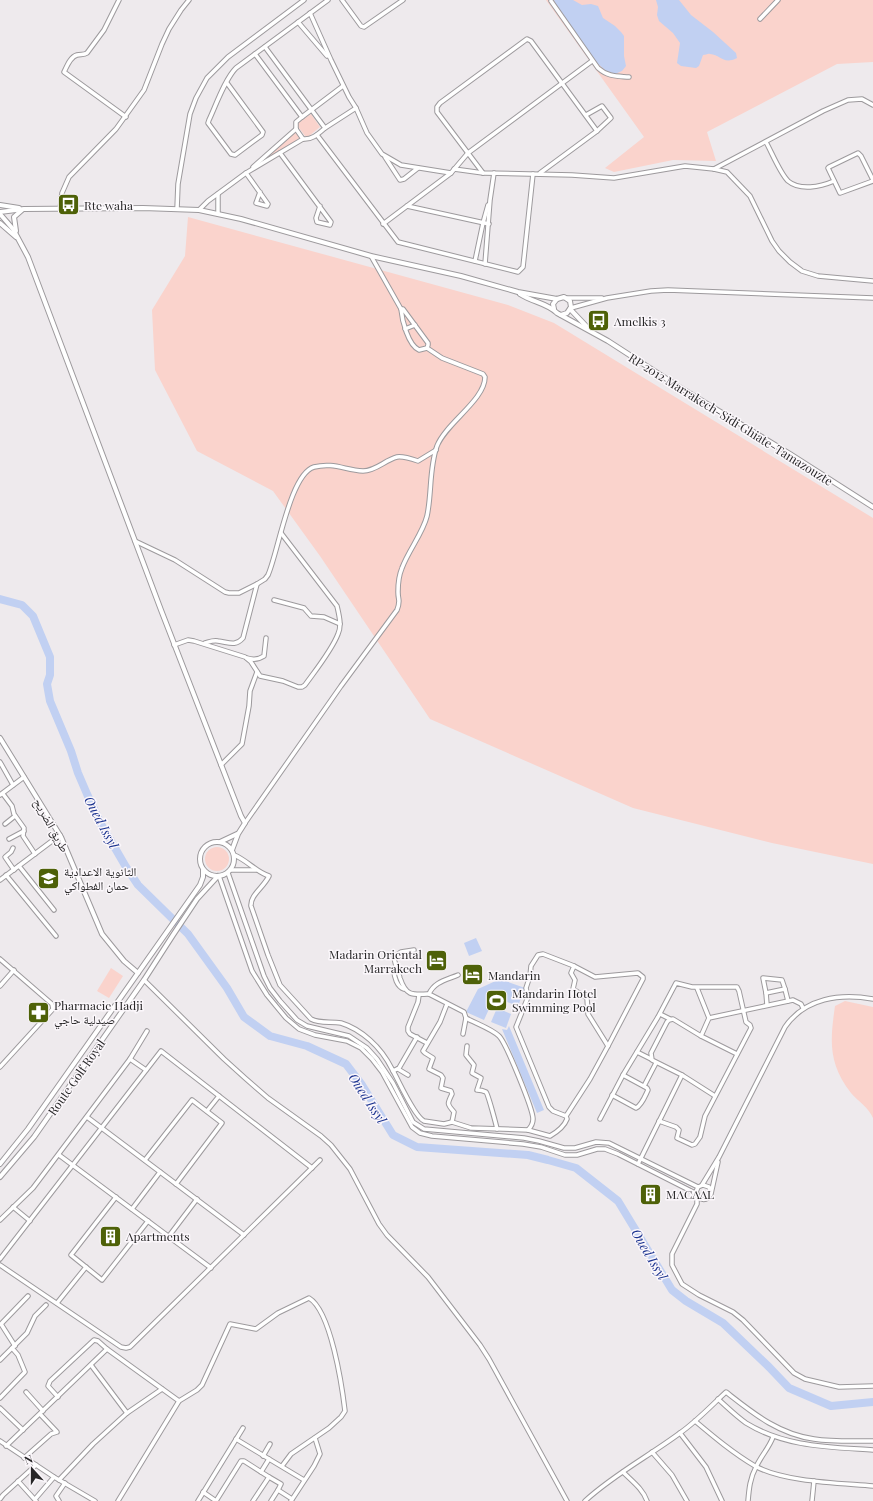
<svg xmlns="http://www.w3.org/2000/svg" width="873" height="1501" font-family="'Playfair Display','Noto Naskh Arabic',serif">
<rect width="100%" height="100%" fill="#eeeaed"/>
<g fill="#fad3cc">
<path d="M546,0H873V62L837,64L707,132L716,161L673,160L614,172L605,168L644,137Z"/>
<path d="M311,114L320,127L309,136H305L296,124Z"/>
<path d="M296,132L300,138L263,162H259Z"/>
<path d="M188,217L508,305L554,323L873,518V864L772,843L633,808L430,719L320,556L273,491L197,451L155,370L152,310L185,256Z"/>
<circle cx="217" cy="859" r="12"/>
<path d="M111,968L123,976L109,998L97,991Z"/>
<path d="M845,1001L873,1007V1118C869,1108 858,1101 851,1093C828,1063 830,1041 835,1006Z"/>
</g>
<g fill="#c1d0f2">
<path d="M554,0H573L582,5L591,4L598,6L603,18L615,26L621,32L624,36V56L626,66L622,71L615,74L606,71L596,62L566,21L557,7Z"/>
<path d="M656,0H679L691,15L713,32L736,53L737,58C723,65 721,55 710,54C708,53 706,55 703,55L699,66L696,68L681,66L677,63L680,43L673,33L659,21L657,15L658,7Z"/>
<path d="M476,938L482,951L469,956L464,943Z"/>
<path d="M500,979L525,988L518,1006L507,1002L506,1005L497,1002L493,1011L489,1009L484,1020L466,1012L478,989Z"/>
<path d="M497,1008L511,1014L506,1028L491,1022Z"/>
<path d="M509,1026L544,1110L537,1113L502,1029L507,1030Z"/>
</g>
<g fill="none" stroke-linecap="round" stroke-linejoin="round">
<path stroke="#c1d0f2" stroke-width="8" d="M0,599L22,605L33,616L50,657V675L47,684L50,701L71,751L78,773L87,794L101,824L126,867L138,885L188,934L227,988L244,1017L270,1036L307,1046L346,1064L362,1085L393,1135L417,1147L528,1155L548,1160L576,1168L618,1201L672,1290L686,1301L723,1323L769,1367L789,1388L831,1406L873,1402"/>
<defs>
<g id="minor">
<path d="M119,0L104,30L87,53C84,55 81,54 77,55C70,57 67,66 64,72L126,117"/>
<path d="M342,0L361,26L364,27L403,0"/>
<path d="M551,1L598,68C608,77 617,76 629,77"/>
<path d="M310,13L331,60L349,97L356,108L367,133L382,154L401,165L451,173"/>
<path d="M760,19L778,0"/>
<path d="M298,22L327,56"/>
<path d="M255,54L302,117"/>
<path d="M227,83L263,132L262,135L235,155L231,154L208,123L209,120C216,105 225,79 236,68L328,0"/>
<path d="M325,128L356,108"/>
<path d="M296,129L303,139"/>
<path d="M317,135L398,242L518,272L523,267L533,174"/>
<path d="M766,142C772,153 780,173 788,181C800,191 820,187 834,181"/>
<path d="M280,153L331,222L330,225L317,222L316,218L320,206"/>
<path d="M385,157L400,180L404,179L418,168"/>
<path d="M253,167L296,129V122L302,117L343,86"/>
<path d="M454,169L483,173L572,175L614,178L685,166L714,169L727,172L750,196L772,241L779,251L790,262L802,271L818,276L873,281"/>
<path d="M714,169L823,111L848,100L862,99L873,105"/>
<path d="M246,173L268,204L267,206L256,203L260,192"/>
<path d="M483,173L437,112V107L440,103L527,39L531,41L597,131"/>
<path d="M540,173L597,131L611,118L602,106L586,115"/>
<path d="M873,180L861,156L858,153L829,167L828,168L840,193L873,181"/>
<path d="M407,206L489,224"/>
<path d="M60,209L62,193L69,177L116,129L144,90L162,44L169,29L181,10L189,0"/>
<path d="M177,209L178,184L190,114L196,98L207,78L228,57L304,0"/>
<path d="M199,210L208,201L246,173L303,139C312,140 318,134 325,128L265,47"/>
<path d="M218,214V194"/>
<path d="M383,224L451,173L468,153L592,61"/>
<path d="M371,256L401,309"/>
<path d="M475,261L483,223L488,205"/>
<path d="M485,264L490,200L494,173"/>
<path d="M567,298H602"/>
<path d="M571,308L607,298L651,291L668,290L873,298"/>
<path d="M401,309H403L428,343V345L427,348L419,350C408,345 402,320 401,309Z"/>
<path d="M405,329L415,325"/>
<path d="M135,541L175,560L225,592L229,593H239L257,584L265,579L268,575C278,553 290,474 314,467C333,462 345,470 363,471C376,471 385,460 397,457C403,456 412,459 418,461L436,450"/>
<path d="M274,600L304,608L311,616L324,617L340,624"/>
<path d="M205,643C209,642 213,640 218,641C228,642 235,647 243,638L257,584"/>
<path d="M174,645L188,640L194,641L245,657L251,662L260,676L283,681L298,687H302L305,685C315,671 332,650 338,634C342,626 339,615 337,606L281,533"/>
<path d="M247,658C253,660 258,660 264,656L266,638"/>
<path d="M0,762L13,785"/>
<path d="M221,765L242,744L249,706L250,691L257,672"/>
<path d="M3,794L12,806L14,814L24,828L23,836L35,854"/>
<path d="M0,795L24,777"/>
<path d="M245,823L341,686L397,610C401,600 398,601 398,592C398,584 399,575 402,568C408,551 423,533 427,516C432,493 429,468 437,446C446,423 485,400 485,377L483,374L442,358L427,348"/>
<path d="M5,824L15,816"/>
<path d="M9,839L24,831"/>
<path d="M13,848L11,852L5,857L14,870"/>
<path d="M234,855C247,860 256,872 269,876C264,887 250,895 251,906L268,955L280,985L311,1019C320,1024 331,1021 341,1023C351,1026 362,1033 370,1040C379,1048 387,1059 392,1069C399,1081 414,1116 424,1121L444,1124L452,1122L471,1128L528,1130L550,1136C557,1132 564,1127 567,1119L566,1116L590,1079L608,1046L588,1014L587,998L573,989L575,980L571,973L574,966L543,954L538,955L531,966L530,976L526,988L528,997L516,1027L549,1107L553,1111L566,1116"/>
<path d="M19,866L54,910"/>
<path d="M231,870H256"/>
<path d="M228,873L264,976L270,988L280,1001L297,1020L307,1026L349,1036L367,1048L377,1059L393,1083L413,1122L424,1129L524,1138L539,1141L564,1148H575L596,1142L609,1143L698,1187"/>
<path d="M6,875L56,936"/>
<path d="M219,876L252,971L267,995L286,1018L299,1029L315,1035L347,1041L361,1048L372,1059L382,1072L412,1127L420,1133L432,1136L523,1144L541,1147L565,1155H577L597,1149H605L618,1154L697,1194"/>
<path d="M0,880L60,835"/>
<path d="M414,950L401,952L394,957C395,965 398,971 400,978C406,996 412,995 429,994"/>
<path d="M0,959L52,1004L53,1009L0,1067"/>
<path d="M574,966L595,977L638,973L643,977V979L608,1046"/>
<path d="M396,968L394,970C394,977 397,987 404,989"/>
<path d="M458,975C446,980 434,982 429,994L464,1012L466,1018L463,1034"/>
<path d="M144,980L224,1059L245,1078L268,1098L321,1136L331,1145L350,1169L379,1224L387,1235L428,1277L480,1345L489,1359L567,1501"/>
<path d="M0,986L14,970"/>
<path d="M697,988L709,1018"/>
<path d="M766,993L763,978L782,980L785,989"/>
<path d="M419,995L418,1002L408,1027V1031L410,1034L427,1043"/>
<path d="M447,1004L440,1022L423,1051L425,1053L433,1058L429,1069L441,1075L443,1078L441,1088L451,1091L452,1094C447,1104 447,1104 454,1112L452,1122"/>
<path d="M767,1005L766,993L785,989L788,1001"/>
<path d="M660,1014L670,1019"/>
<path d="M466,1018C475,1023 492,1029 499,1036C506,1043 533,1109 533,1119C533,1124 531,1127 528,1130"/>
<path d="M701,1036L709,1018L793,1000L801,1004L803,1008"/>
<path d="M467,1046L466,1055L474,1065L472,1073L481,1078L477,1090C479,1090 484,1091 486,1092C488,1094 496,1124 497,1129"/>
<path d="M637,1052L651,1059"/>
<path d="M130,1059L146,1070"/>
<path d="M398,1069L408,1075"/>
<path d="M393,1071L399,1068L417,1037"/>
<path d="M644,1086L656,1063"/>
<path d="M612,1095L636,1108C642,1105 645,1096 648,1090L647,1088L623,1075"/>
<path d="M715,1096L682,1075L652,1060L651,1053L667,1022L669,1020L673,1019L701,1036L737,1054"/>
<path d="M207,1111L219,1096"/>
<path d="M87,1117L244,1235"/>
<path d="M600,1119L623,1075L658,1017L676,983L692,987H737L739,991L746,1022L750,1025L751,1028L705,1116L700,1137L695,1144L692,1145L677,1138L679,1130L676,1127L659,1121"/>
<path d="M59,1155L211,1268"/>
<path d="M145,1160L192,1100L222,1123L176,1184"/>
<path d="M638,1164L682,1075"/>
<path d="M702,1185L719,1157L785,1027C805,998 840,993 873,999"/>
<path d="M711,1192L709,1187L703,1185L698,1187L696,1192C698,1201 707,1202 711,1194L718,1162"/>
<path d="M697,1195V1204L672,1254V1265L682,1284L699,1295L733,1312L743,1320L794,1373L805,1379L839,1387L873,1386"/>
<path d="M116,1197L71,1255L102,1280L148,1221"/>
<path d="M13,1207L30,1221"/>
<path d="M132,1209L160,1172"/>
<path d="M0,1220L33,1188L130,1059L147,1031"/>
<path d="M169,1236L197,1199"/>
<path d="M0,1259L161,1051L312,1168"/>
<path d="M0,1265L121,1347L126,1348L130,1347L320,1160"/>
<path d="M57,1303L86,1267"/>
<path d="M15,1346L1,1324L28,1296"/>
<path d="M0,1360L27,1333L35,1316L46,1305"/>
<path d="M91,1365L127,1413"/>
<path d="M26,1392L43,1411"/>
<path d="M58,1397L48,1386L50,1381L94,1340L98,1341L107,1349"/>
<path d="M0,1398L25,1372L18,1355L12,1348"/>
<path d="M718,1399C727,1407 736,1416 746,1423C785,1447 829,1447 873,1450"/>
<path d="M0,1408L23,1430"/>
<path d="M695,1421C714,1437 733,1453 755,1466C784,1482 839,1483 873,1486"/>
<path d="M680,1433L706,1467L722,1501"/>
<path d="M236,1439L269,1459"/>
<path d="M0,1441L54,1477L95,1501"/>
<path d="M6,1446L107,1349L179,1401"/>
<path d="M652,1452L672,1475L687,1501"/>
<path d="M263,1456L270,1444"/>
<path d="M24,1458L51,1434L57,1432L40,1414"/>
<path d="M261,1472L269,1459L304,1480"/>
<path d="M623,1472C632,1481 643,1489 647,1501"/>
<path d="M59,1480L93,1444L127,1413L162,1389"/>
<path d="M18,1481L36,1501"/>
<path d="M203,1492L216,1501L241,1461H244L269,1477"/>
<path d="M36,1498L54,1477"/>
<path d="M0,1499L3,1495L36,1465"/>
<path d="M59,1501L56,1496L65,1483"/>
<path d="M118,1501L179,1401L197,1390L202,1385L230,1324L256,1329L278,1313L309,1298C331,1311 342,1386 345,1411L341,1417L329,1428L291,1454L282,1466"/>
<path d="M198,1501L243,1428"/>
<path d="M253,1501L269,1477L281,1484L278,1490L292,1499"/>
<path d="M271,1501L278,1490"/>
<path d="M291,1501L314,1466L320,1454L315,1438"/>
<path d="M585,1501C613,1475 649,1456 680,1433C697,1421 711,1406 726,1392C753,1413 778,1434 814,1439C833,1442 854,1441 873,1441"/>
<path d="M748,1501C749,1489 750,1478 756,1467C761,1456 769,1448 773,1437"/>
<path d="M812,1501L814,1481"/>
</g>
<g id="tertiary">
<path d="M0,205L19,208"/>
<path d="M0,212L24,209L143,208L199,210L241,219L371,256L461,276L518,292L557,299L564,297L570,301L571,307L567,313L561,315"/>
<path d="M0,214L13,229L28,257L161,610L241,816L245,823L238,834L232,850"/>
<path d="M0,223L16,237"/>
<path d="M16,231L14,217L22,210"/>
<path d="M520,294C532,302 547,303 557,313L608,341L676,385L790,454L873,507"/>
<path d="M554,309L553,304L557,299"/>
<path d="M570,309L588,328"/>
<path d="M0,738L61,837L102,934L124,961L138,973"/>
<circle cx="217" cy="859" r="17"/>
<path d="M220,842L237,834"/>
<path d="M0,1164L28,1129L200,885L203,877V870"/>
<path d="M0,1177L34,1137L144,980L173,935L197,899L218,876"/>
</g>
</defs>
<use href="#minor" stroke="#9d9a9d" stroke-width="5.5"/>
<use href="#tertiary" stroke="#9d9a9d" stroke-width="6"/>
<use href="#minor" stroke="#fff" stroke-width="3.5"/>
<use href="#tertiary" stroke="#fff" stroke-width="4"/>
</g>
<defs>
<symbol id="bus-square" viewBox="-11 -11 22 22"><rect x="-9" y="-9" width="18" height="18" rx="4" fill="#4e6108" stroke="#fbf7fb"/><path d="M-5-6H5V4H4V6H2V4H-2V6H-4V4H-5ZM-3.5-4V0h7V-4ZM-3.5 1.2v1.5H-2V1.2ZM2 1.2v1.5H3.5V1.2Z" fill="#fff"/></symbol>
<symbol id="school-square" viewBox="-11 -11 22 22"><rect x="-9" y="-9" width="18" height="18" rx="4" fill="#4e6108" stroke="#fbf7fb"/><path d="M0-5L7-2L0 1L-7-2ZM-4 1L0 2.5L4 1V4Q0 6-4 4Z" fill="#fff"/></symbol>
<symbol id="hotel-square" viewBox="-11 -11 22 22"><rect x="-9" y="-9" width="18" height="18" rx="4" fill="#4e6108" stroke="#fbf7fb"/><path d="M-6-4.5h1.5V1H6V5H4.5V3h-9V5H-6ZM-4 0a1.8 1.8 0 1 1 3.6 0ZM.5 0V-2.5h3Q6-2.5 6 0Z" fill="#fff"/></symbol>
<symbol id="stadium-square" viewBox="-11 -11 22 22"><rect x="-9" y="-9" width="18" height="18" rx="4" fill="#4e6108" stroke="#fbf7fb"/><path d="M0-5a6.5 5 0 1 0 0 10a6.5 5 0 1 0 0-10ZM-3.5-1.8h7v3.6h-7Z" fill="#fff"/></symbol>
<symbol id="pharmacy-square" viewBox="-11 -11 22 22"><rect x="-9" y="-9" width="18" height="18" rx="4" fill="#4e6108" stroke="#fbf7fb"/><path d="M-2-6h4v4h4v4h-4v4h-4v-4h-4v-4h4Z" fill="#fff"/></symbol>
<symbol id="building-square" viewBox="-11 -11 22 22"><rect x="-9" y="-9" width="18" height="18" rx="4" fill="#4e6108" stroke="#fbf7fb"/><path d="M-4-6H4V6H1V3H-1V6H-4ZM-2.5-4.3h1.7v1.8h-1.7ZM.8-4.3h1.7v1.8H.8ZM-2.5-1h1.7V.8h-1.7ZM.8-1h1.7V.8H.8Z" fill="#fff"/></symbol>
</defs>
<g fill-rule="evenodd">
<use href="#bus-square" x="56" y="192" width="25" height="25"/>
<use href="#bus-square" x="586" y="308" width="25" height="25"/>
<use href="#school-square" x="36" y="866" width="25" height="25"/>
<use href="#hotel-square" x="424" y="948" width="25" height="25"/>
<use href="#hotel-square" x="460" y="962" width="25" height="25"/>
<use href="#stadium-square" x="484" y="988" width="25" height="25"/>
<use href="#pharmacy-square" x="26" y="1000" width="25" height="25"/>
<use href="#building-square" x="638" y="1182" width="25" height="25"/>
<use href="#building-square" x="98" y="1224" width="25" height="25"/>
</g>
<g text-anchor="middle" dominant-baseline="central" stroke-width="3" stroke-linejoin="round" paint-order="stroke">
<g font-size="12" fill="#272627" stroke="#fbf7fb" text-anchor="start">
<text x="84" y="205">Rte waha</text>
<text x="614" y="321">Amelkis 3</text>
<text x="64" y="871">الثانوية الاعدادية<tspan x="64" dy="14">حمان الفطواكي</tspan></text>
<text x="422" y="954" text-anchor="end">Madarin Oriental<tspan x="422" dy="14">Marrakech</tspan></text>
<text x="488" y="975">Mandarin</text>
<text x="512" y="993">Mandarin Hotel<tspan x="512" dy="14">Swimming Pool</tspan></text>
<text x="54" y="1005">Pharmacie Hadji<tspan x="54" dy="14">صيدلية حاجي</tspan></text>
<text x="666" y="1194">MACAAL</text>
<text x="126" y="1236">Apartments</text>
</g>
<g font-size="12" fill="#272627" stroke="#fbf7fb">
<text transform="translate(731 419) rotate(32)">RP 2012 Marrakech-Sidi Ghiate-Tamazouzte</text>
<text transform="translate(52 825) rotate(61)">طريق الضريح</text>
<text transform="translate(76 1077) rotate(-55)">Route Golf Royal</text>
</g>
<g font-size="13" font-style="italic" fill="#1c3490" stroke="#fbf7fb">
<text transform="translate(102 822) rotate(62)">Oued Issyl</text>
<text transform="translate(368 1098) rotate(57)">Oued Issyl</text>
<text transform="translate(650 1254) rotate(59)">Oued Issyl</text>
</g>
</g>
<g transform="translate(32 1469) rotate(339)" stroke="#fbf7fb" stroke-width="3" paint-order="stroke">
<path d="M0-3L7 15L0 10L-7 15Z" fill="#272627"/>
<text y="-6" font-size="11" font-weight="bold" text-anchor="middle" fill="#272627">N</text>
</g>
</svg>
